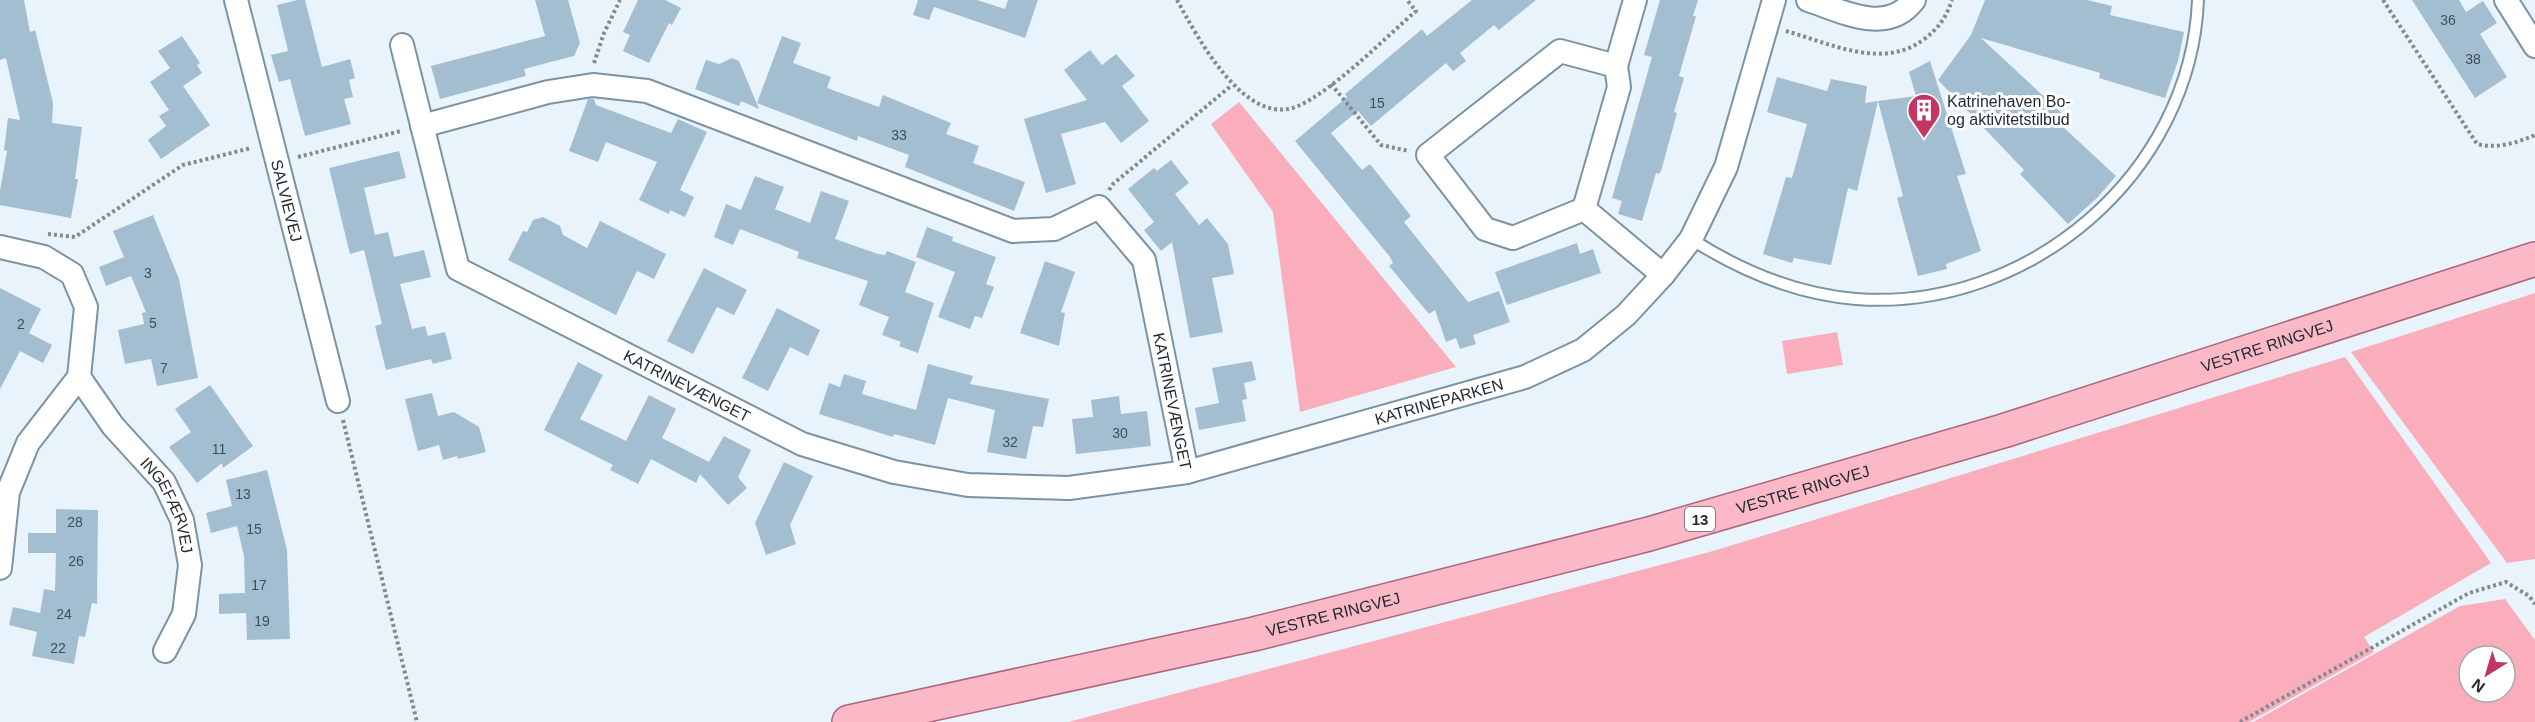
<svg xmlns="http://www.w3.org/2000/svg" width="2535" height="722" font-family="Helvetica,sans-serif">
<rect width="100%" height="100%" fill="#e9f3fb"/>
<g fill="#faaebc" fill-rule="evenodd">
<path d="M1239,102L1456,367L1300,412L1273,212L1211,124Z"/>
<path d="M2535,293V559L2507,563L2351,352Z"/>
<path d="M1837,332L1843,365L1787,374L1782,341Z"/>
<path d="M2345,357L2491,563L2364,637L2374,652L2249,722H1068L1713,551Z"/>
<path d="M2505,599L2535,640V722H2253L2460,606ZM2469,656H2505V692H2469Z"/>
</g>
<g fill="#a4bed1">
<path d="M0,0H24L30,32L35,30L53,103L52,123L82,127L75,179H78L71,218L0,205V191L7,151L4,150L8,118L20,120L6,58L0,60Z"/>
<path d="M298,0H305L322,67L350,59L355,78L349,80L353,97L344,99L351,124L305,136L290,79L279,82L271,55L288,51L277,5Z"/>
<path d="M535,0H568L580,43L574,56L524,69L526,76L440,99L431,66L545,36Z"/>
<path d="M638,0H665L681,8L672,25L669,23L649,63L623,51L630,35L623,32Z"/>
<path d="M918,0H977L1005,9L1008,0H1038L1025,38L934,7L929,20L913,15Z"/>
<path d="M1472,0H1536L1499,30L1494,25L1460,53L1466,61L1453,71L1446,63L1371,126L1358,111L1331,133L1362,170L1370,164L1411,216L1404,222L1468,302L1499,291L1510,322L1473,335L1476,344L1460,349L1456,338L1446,342L1435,310L1429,314L1389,266L1393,263L1390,257L1295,141L1347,97L1345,94L1422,29L1427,36Z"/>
<path d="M1660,0H1698L1693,16H1696L1679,76L1684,78L1674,112L1677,113L1661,171L1659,174L1656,173L1642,221L1618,214L1622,201L1612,198L1652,57L1644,55Z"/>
<path d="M1985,0H2087L2112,6L2110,15L2184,32L2178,61L2165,98L2099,78L2100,73L1981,38L2067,118L2061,125L2116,176L2097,198L2068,224L2020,174L2024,170L1938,80L1971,35Z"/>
<path d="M2412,0H2459L2466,12L2483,1L2497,23L2480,34L2507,77L2475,98Z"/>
<path d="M182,36L200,63L197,65L202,73L183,86L210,125L161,159L148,140L166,126L159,116L169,110L150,82L170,68L158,51Z"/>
<path d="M782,36L801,43L793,63L831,77L827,88L879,107L883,95L951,123L946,134L979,146L973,163L1025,182L1014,211L905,167L909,155L858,136L857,141L757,103Z"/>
<path d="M1090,50L1102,65L1116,54L1135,76L1122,86L1149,121L1121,143L1105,122L1061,134L1076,184L1046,193L1024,119L1087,100L1064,70Z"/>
<path d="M732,58L739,61L759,109L741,101L739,106L695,89L706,60L719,64Z"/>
<path d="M1930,61L1966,174L1957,176L1981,251L1946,264L1947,269L1918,276L1897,198L1903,196L1878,101L1916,96L1909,72Z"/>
<path d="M1777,77L1827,91L1831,79L1867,86L1865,103L1878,101L1857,191L1848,188L1831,265L1794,258L1792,263L1763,254L1786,177L1792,178L1807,124L1767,112Z"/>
<path d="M588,99H594L596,105L671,133L678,119L707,132L680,190L694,197L685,217L670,210L669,214L639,200L657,162L606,142L598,162L569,151Z"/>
<path d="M399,151L406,178L364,188L375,235L388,232L394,257L424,250L431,277L400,284L412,329L425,326L428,336L445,332L452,359L433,364L431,359L386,370L375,326L382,324L364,250L350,254L329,168Z"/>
<path d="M1171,160L1189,183L1175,194L1199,225L1207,218L1228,244L1234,274L1212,278L1223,332L1190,338L1172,242L1161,251L1144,230L1154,222L1128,189L1154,168L1157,171Z"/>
<path d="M755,176L784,187L775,209L810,223L821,191L849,201L835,239L878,254L885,255L887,251L916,262L905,292L934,303L918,353L899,346L901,342L882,335L889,317L859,305L868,281L797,258L799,252L740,229L733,245L714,237L726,204L741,210Z"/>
<path d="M153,215L179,279L198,378L157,386L151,359L125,364L118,330L144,324L142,313L146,312L131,276L106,286L99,267L124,257L113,231Z"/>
<path d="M543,217L560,226L563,235L587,248L600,221L666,254L654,279L637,271L616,315L508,260L523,231L527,232L533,220Z"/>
<path d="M927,227L953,237L952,241L996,257L986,284L994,287L982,318L975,316L970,329L938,317L955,272L916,257Z"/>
<path d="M1577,243L1580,254L1593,249L1601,273L1507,305L1495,272Z"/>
<path d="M1045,261L1075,272L1061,312L1065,313L1059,346L1020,333Z"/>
<path d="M704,268L747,290L734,315L717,307L693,354L667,341Z"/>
<path d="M0,288L41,309L29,333L52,345L43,363L20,351L0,389Z"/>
<path d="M777,308L820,330L808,356L790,347L768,391L742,378Z"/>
<path d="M1252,361L1256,380L1244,383L1247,399L1242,400L1246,421L1199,430L1195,408L1219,403L1212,368Z"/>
<path d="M578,362L603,375L580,419L626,441L649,395L676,409L662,438L709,462L724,436L751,450L738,477L747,488L728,505L700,474L696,483L651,459L638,484L610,470L613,465L544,430Z"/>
<path d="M928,364L973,376L970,384L1049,399L1043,427L1033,426L1026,459L987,452L995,410L948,398L935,445L894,434L893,437L819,414L829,383L840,387L844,374L866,381L862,394L916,410Z"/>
<path d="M210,385L253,446L223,468L222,463L197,483L169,447L191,432L175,409Z"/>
<path d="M432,393L438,416L454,412L479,427L486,452L458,459L457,456L443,460L439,445L418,451L405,399Z"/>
<path d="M1119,396L1121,414L1147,411L1151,446L1076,454L1072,419L1093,417L1091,400Z"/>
<path d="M784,462L813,476L790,525L796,544L766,555L755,523Z"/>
<path d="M267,470L287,550L290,639L247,640L246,613L219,614V594L245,593L244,556L237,526L211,533L206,513L232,506L226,480Z"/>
<path d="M56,509L98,510L97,604L92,603L85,637L79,636L74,664L32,656L37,632L9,625L13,607L40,613L44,589L55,591L56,553H28V533H56Z"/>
</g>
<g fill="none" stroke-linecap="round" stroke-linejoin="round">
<defs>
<path id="service" d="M1691,239C1741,271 1796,294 1856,299C2028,312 2191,174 2198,0"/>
<g id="minor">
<path id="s1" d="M236,0L338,401"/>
<path d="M1808,0C1842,11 1887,36 1914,0"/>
<path d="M2506,0L2535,46"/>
<path id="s2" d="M402,45L458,269L802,444L894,472L968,485L1069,488L1187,472L1525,377L1583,350L1626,315L1663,275L1691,239L1726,167L1774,0"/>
<path d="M1616,66L1560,51L1428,155L1485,229L1513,238L1584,209L1663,275"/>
<path id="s3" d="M422,126L548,92L593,85L647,91L1013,231L1054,229L1099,207L1144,260L1187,472"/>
<path d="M1584,209L1619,87L1616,66L1635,0"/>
<path d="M0,247L44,257L72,274L86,307L79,377L28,443L8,492L0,568"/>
<path id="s4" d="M79,377L113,426L164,482L182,520L190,565L184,614L165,651"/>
</g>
<g id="primary">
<path id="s5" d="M849,722L1254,634L1649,534L2003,431L2535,259"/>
</g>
</defs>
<use href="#service" stroke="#7a93a5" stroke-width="14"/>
<use href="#minor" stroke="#7a93a5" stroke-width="26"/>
<use href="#primary" stroke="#ad667a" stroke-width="36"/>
<g stroke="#818a92" stroke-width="4" stroke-dasharray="3 3" stroke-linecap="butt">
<path d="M1177,0C1197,36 1245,129 1298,106C1334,90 1385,38 1416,11L1407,0"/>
<path d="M2383,0L2477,144C2496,149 2517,143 2535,135"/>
<path d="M1786,31C1829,43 1882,70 1923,40C1938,29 1946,18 1952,0"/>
<path d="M594,63L604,33L620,0"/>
<path d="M1331,84L1381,145L1409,151"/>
<path d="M298,157L401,131"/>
<path d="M1109,190L1113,184L1232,85"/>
<path d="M48,234L75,237L183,165L251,148"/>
<path d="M343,420L417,722"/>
<path d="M2240,722L2469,593L2506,582L2529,596L2535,604"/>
</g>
<use href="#service" stroke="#fff" stroke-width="10"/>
<use href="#minor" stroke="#fff" stroke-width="22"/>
<use href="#primary" stroke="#fbb8c7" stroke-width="33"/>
</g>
<defs>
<symbol id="building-pin" viewBox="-11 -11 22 30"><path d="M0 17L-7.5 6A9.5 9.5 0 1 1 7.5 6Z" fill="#c33562" stroke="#fff"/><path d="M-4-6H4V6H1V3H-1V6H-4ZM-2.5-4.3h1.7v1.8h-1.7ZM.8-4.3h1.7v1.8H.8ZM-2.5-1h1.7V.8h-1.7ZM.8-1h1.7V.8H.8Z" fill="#fff"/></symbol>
</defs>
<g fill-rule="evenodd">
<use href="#building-pin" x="1905" y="91" width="38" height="52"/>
</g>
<g text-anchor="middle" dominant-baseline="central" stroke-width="6" stroke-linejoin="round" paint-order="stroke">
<g font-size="14" fill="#404e58">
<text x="2448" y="20">36</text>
<text x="2473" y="59">38</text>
<text x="1377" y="103">15</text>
<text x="899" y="135">33</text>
<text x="148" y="273">3</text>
<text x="153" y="323">5</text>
<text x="21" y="324">2</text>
<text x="164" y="368">7</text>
<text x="1120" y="433">30</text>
<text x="1010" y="442">32</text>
<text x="219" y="449">11</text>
<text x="243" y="494">13</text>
<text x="75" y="522">28</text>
<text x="254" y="529">15</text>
<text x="76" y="561">26</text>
<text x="259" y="585">17</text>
<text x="64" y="614">24</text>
<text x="262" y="621">19</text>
<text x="58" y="648">22</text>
</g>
<rect fill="#fff" stroke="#62686e" stroke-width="1.5" x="1685" y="507" width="30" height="24" rx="4.5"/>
<g font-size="15" font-weight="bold" fill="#1f2830">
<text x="1700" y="519">13</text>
</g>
<g font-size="16" fill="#1f2830" stroke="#fff" text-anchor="start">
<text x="1947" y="101">Katrinehaven Bo-<tspan x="1947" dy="18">og aktivitetstilbud</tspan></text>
</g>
<g font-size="16" fill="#1f2830" stroke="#fff">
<text stroke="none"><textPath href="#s1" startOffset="207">SALVIEVEJ</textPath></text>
<text stroke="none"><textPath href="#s5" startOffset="1468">VESTRE RINGVEJ</textPath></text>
<text stroke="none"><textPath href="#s2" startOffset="488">KATRINEVÆNGET</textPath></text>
<text stroke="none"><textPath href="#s3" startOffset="927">KATRINEVÆNGET</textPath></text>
<text stroke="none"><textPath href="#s2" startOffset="1270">KATRINEPARKEN</textPath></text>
<text stroke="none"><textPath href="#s5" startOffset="982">VESTRE RINGVEJ</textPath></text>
<text stroke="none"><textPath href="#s4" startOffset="158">INGEFÆRVEJ</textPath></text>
<text stroke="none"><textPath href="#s5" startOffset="496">VESTRE RINGVEJ</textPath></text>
</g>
</g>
<g transform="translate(2487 674) rotate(217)"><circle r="28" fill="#ffffff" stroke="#a5a9ac" stroke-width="1.5"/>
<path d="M0-4.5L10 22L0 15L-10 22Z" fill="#c33562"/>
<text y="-9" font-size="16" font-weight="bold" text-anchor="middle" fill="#1f2830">N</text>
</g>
</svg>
